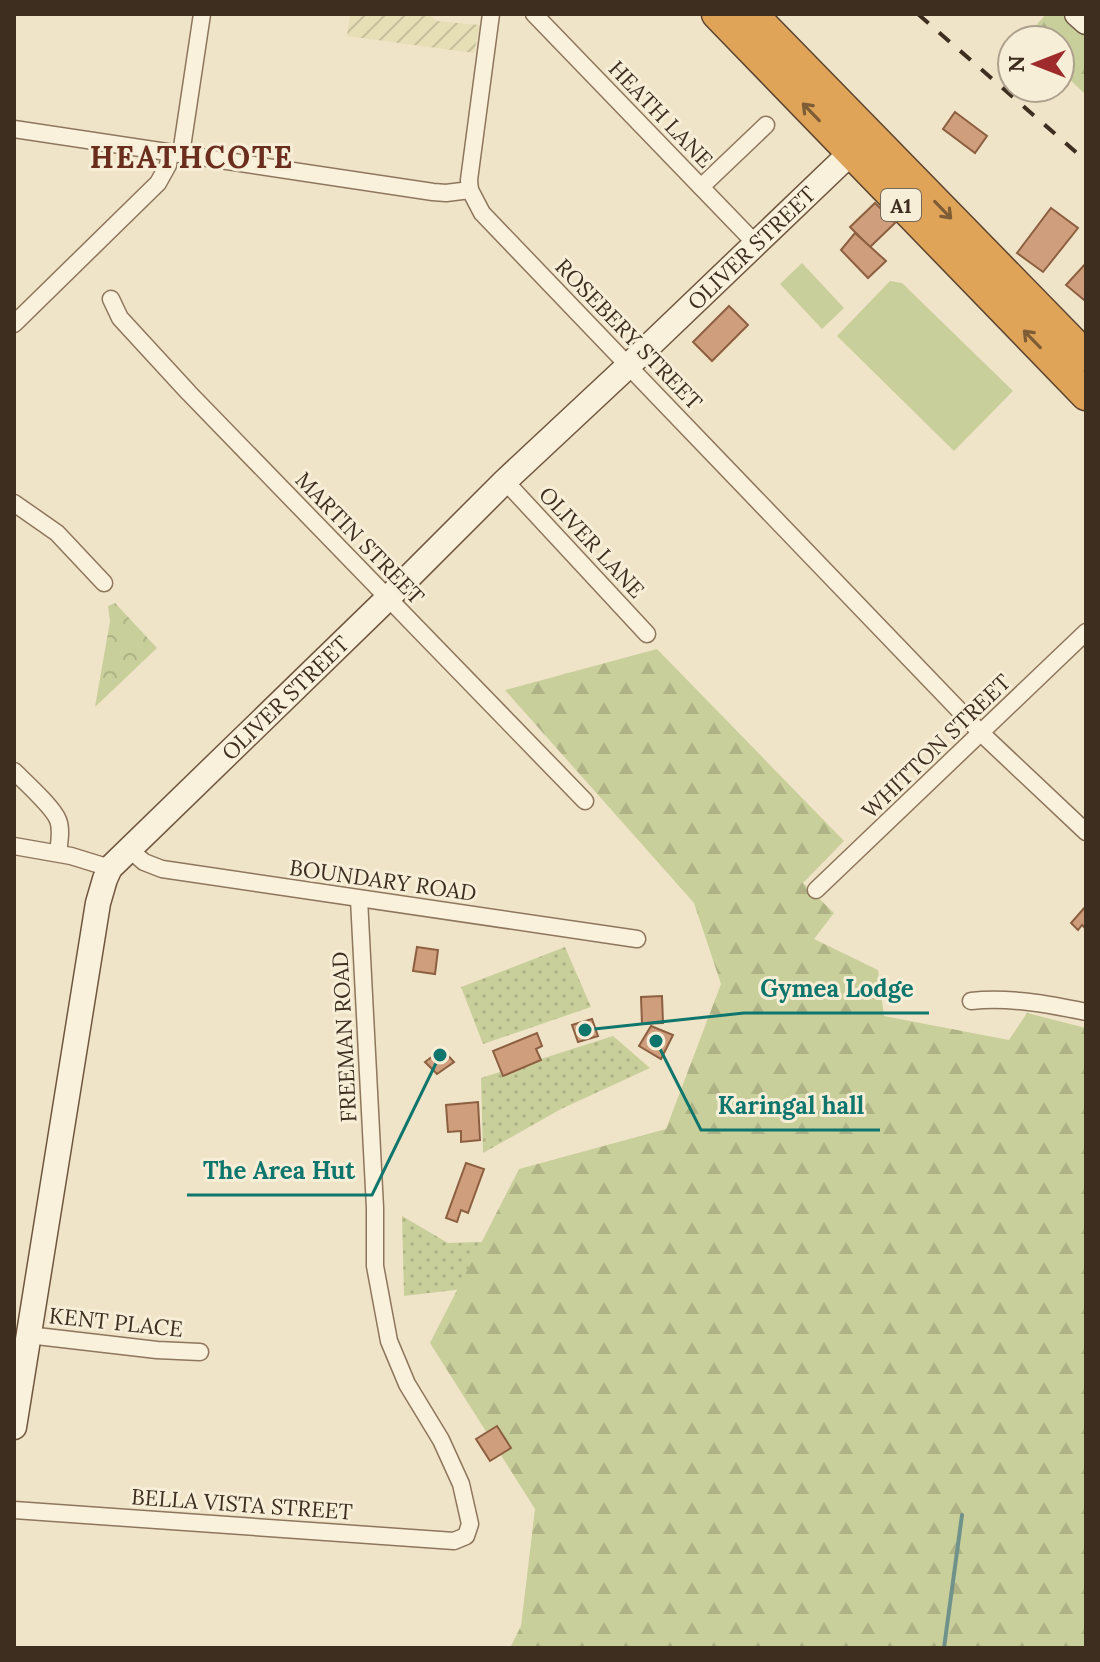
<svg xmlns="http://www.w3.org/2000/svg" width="1100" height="1662" font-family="Lora,serif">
<defs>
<pattern id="farmland-furrows" width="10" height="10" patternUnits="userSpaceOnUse" patternTransform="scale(2)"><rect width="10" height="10" fill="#e6deb5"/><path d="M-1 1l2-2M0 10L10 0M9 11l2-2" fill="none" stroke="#c6bf9b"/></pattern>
<pattern id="grass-dots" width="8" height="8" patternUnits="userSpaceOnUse" patternTransform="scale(2)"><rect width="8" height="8" fill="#c9cf9b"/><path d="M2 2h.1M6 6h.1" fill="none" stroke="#aeb285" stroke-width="1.8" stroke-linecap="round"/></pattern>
<pattern id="forest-firs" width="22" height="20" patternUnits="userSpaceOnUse" patternTransform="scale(2)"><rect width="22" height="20" fill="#c9cf9b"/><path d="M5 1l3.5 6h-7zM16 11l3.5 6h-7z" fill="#aeb285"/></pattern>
<pattern id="park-crowns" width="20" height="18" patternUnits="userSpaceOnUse" patternTransform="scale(2)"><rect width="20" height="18" fill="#c9cf9b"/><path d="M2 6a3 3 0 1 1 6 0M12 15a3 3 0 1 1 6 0" fill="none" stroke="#aeb285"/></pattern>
</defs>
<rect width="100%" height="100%" fill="#f0e4c8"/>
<path fill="url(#farmland-furrows)" d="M350,14H429L436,21L480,25L474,53L347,36Z"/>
<g fill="url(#grass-dots)">
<path d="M565,947L591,1007L483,1044L461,987Z"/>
<path d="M613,1036L650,1068L561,1109L483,1153L481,1078Z"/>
<path d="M402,1216L448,1243L512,1241L480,1287L404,1296Z"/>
</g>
<g fill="url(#forest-firs)">
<path d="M1046,14H1060L1086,37V95L1060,70V40H1029L1026,37Z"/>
<path d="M657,649L844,841L803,883L834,913L814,939L878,970L884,1016L1009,1040L1027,1013L1086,1028V1648H510L521,1626L535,1509L430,1343L519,1169L666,1129L721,984L694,903L505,690Z"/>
</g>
<path fill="url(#park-crowns)" d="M115,603L157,648L95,707L110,621L108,606Z"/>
<g fill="#c9cf9b">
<path d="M802,263L844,308L822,329L780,284Z"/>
<path d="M890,281L902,283L1013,391L954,451L837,336Z"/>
</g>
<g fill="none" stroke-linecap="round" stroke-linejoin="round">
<path stroke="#6f938a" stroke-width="4" d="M944,1648L962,1515"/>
</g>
<g fill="#cf9f7d" stroke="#8d5f41" stroke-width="2">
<path d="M955,112L987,136L975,153L943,129Z"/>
<path d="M875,203L895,223L870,247L850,227Z"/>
<path d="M1051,208L1078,228L1043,272L1017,253Z"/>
<path d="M855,233L886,261L868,278L841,250Z"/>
<path d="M1086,263V298L1084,300L1066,285Z"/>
<path d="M729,306L748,325L712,361L693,342Z"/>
<path d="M1086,906V929L1082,925L1078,930L1071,923Z"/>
<path d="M417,947L438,950L435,974L413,971Z"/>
<path d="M662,996L663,1023L642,1024L641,997Z"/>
<path d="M592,1019L598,1036L578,1042L572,1025Z"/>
<path d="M651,1026L673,1035L661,1059L639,1046Z"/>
<path d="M537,1033L542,1046L536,1049L541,1060L503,1076L493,1051Z"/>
<path d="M442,1049L454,1062L437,1074L425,1062Z"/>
<path d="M478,1102L480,1140L461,1142V1131L448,1132L446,1105Z"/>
<path d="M466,1163L484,1169L468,1213L461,1210L457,1222L446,1218Z"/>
<path d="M497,1426L511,1448L490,1461L476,1439Z"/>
</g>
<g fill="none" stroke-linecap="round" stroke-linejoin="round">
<defs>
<g id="street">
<path d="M491,14L469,180L470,190L482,213L620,357L627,367L636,374L981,733L1086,832"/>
<path d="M534,14L756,244"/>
<path d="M14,129L433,192L446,193L470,190"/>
<path d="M181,154L202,14"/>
<path d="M701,187L766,125"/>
<path d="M111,299L120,318L189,393L585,801"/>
<path d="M14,324L158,183L168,165L170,153"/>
<path d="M505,481L647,634"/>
<path d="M14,503L57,533L104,583"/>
<path d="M14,771C25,782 53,807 58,820C62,830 59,843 58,853"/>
<path d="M14,846L71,856L110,868"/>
<path d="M129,849L144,862L162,869L637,939"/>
<path d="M816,890L1086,632"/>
<path d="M971,1001C1010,997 1048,1004 1086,1012"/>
<path d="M28,1335L157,1350L200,1352"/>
<path d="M14,1510L454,1541L466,1536L470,1524L461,1484L441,1440L407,1384L389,1341L375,1266V1208L359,899"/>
</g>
<g id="secondary">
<path d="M1077,14L1086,22"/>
<path id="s1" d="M14,1427L98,903L105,879L110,868L387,599L505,481L627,367L862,142"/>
</g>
<g id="highway">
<path d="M717,14L1086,395"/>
<path d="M752,14L1086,356"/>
</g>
</defs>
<use href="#street" stroke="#8d765c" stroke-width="19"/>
<use href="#secondary" stroke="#6f573f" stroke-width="27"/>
<use href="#highway" stroke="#5b4430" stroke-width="33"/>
<use href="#street" stroke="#faf1dc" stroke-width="16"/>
<use href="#secondary" stroke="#faf1dc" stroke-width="24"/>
<use href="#highway" stroke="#e0a458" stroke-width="30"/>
<path stroke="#3d2e20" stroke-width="4" stroke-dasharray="14 14" stroke-linecap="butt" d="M918,14L1086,161"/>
</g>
<defs><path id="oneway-shaft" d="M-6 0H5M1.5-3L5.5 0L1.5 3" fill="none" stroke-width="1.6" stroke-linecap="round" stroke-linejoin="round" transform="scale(2)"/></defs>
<g stroke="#7e5d36">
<use href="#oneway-shaft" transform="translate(811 112) rotate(-134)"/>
<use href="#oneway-shaft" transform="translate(943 210) rotate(46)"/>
<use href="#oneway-shaft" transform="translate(1032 339) rotate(-134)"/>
</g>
<g text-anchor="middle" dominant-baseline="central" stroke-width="6" stroke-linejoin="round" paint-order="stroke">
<rect fill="#f7eed8" stroke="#756857" stroke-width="2" x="881" y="189" width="40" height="32" rx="6"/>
<g font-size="20" font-weight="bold" fill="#3d2e20">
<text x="901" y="205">A1</text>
</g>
<g font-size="22" fill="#3d2e20" stroke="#f7eed8">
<text transform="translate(661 114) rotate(46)">HEATH LANE</text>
<text stroke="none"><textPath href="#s1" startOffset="1460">OLIVER STREET</textPath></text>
<text transform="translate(629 334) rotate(46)">ROSEBERY STREET</text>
<text transform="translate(360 538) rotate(46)">MARTIN STREET</text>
<text transform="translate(592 542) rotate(47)">OLIVER LANE</text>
<text stroke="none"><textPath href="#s1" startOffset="812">OLIVER STREET</textPath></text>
<text transform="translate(936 746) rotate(-44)">WHITTON STREET</text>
<text transform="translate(383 880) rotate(8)">BOUNDARY ROAD</text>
<text transform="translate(344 1037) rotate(-93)">FREEMAN ROAD</text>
<text transform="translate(116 1322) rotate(6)">KENT PLACE</text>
<text transform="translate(242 1504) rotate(4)">BELLA VISTA STREET</text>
</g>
<g font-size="30" font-weight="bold" letter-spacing="2" fill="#6b2e1e" stroke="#f7eed8">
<text x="192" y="157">HEATHCOTE</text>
</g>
</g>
<path fill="none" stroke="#0f766e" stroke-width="3" d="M585 1030L744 1013H929M656 1041L701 1130H880M440 1055L372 1195H187"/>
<g fill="#0f766e" stroke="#f7eed8" stroke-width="3">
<circle cx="585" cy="1030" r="8"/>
<circle cx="656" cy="1041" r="8"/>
<circle cx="440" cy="1055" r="8"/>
</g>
<g font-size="24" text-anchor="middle" font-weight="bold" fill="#0f766e" stroke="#f7eed8" stroke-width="6" stroke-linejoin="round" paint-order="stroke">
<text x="837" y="997">Gymea Lodge</text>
<text x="791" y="1114">Karingal hall</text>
<text x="279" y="1179">The Area Hut</text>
</g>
<rect width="1100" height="1662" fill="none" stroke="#3d2e20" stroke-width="32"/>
<g transform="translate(1036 64) rotate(270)"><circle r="38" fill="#f7eed8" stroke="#ada18e" stroke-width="2"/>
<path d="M0-6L14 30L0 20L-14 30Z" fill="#9e2a2b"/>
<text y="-12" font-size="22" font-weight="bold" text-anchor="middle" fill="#3d2e20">N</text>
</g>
</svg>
